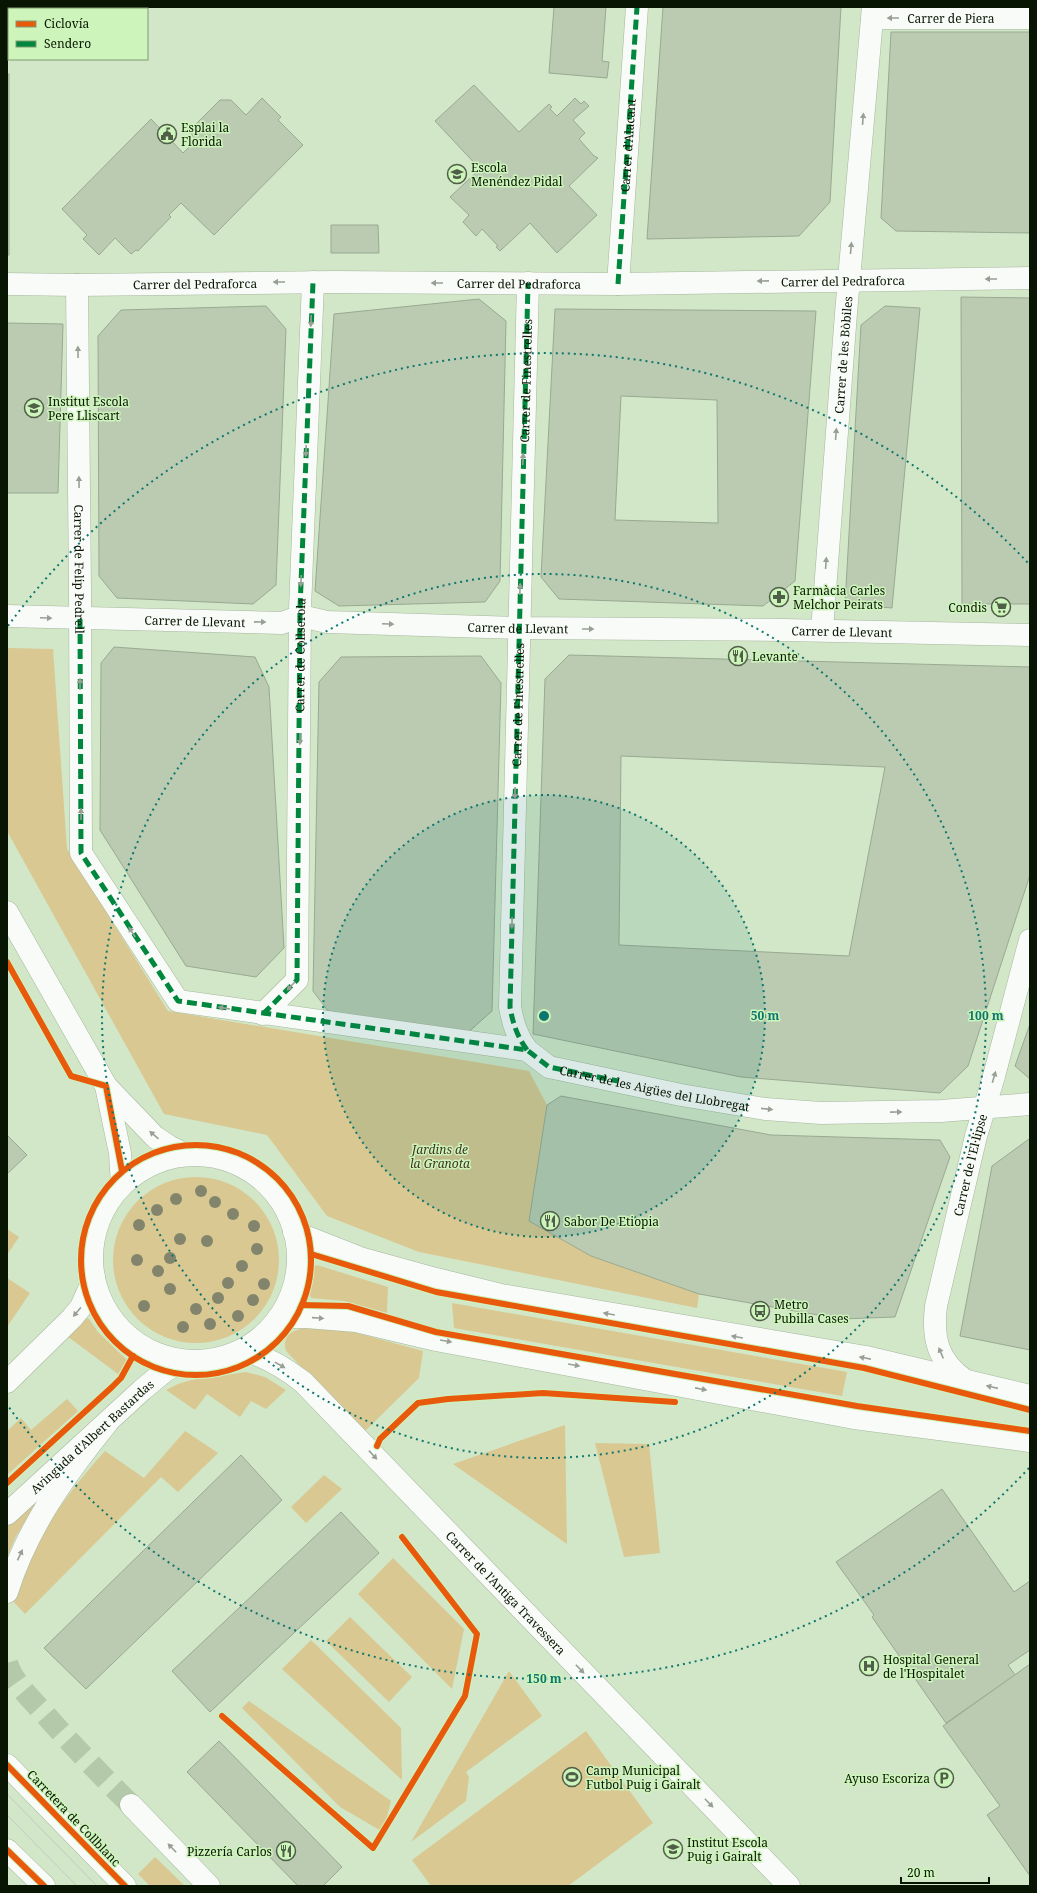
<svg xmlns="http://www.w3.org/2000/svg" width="1037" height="1893" font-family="'Noto Serif',serif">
<rect width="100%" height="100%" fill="#d2e7c8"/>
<g fill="#d9c892">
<path d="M7,648L53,649L67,849L168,1011L529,1071L547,1105L529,1221L591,1256L699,1294L697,1308L419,1252L327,1216L267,1135L164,1114L7,831Z"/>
<circle cx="196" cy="1260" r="83"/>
<path d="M7,1229L19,1237L7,1255Z"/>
<path d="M317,1265L388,1287L387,1313L344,1301L311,1298L310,1295L314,1266Z"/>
<path d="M7,1278L30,1293L7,1327Z"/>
<path d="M452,1303L847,1372L842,1396L454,1328Z"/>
<path d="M86,1318L89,1319L98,1332L127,1360L118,1374L67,1336Z"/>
<path d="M307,1328L346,1330L423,1351L419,1378L364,1432L286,1351C281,1335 294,1329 307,1328Z"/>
<path d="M246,1372L265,1377L286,1390L266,1409L251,1401L240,1417L207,1394L195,1410L166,1390L178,1384L191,1380Z"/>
<path d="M67,1399L78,1411L7,1475V1431L21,1418L31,1430Z"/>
<path d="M565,1425L567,1544L453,1464Z"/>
<path d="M185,1431L218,1453L178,1492L161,1477L25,1614L12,1600C31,1544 65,1495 105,1451L144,1478Z"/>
<path d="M595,1443L649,1444L660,1553L624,1557Z"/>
<path d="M324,1475L342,1489L306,1523L291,1507Z"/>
<path d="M41,1491L43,1493L16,1536L7,1557V1526Z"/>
<path d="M393,1558L464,1629L452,1689L358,1594Z"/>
<path d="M350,1617L412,1677L389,1702L326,1641Z"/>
<path d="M311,1640L401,1728L402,1780L282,1669Z"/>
<path d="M509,1671L542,1716L466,1772L469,1777L466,1801L411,1842Z"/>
<path d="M249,1701L391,1801L383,1832L340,1807L242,1708Z"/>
<path d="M586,1731L653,1823L568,1886H431L412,1860Z"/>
<path d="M155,1857L185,1886H150L138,1874Z"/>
</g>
<g fill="#bacbb2" stroke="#99a992" fill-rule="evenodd">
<path d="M554,7H606L602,61L609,62L607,78L549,73Z"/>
<path d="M663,7H841L830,202L799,236L647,239Z"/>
<path d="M891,32H1030V233L896,231L881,218Z"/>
<rect x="7" y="74" width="2" height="181"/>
<path d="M474,85L519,132L549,104L552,107L550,109L557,116L575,98L581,104L584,101L589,106L573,120L585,133L579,139L594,156L598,158L569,186L597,215L557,253L530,223L500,251L496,247L498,246L482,229L476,236L463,222L469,215L450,197L480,169L435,121Z"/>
<path d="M262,98L281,117L278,120L303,145L214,235L181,203L169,215L171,217L138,251L136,250L131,254L115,238L99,255L83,239L87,235L62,209L151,119L183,153L196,140L189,131L220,100H231L246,115Z"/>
<path d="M331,225H378L379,253H331Z"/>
<path d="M961,297L1030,298V604H962Z"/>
<path d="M479,299L506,321L500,581L485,602L339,606L315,591L334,314Z"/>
<path d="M266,306L286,329L276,585L253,604L117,598L99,576L98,336L121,310Z"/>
<path d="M885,306L920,308L892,608L845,604L861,325Z"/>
<path d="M555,309L816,311L795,581L763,606L559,599L541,577ZM621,396L717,400L718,523L615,520Z"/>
<path d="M7,323L63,324L58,493H7Z"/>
<path d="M114,647L255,657L269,687L284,948L256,977L186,966L100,830L101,663Z"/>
<path d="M569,655L1030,667V875L968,1066L940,1093L741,1077L533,1034L545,679ZM621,756L885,767L849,956L619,945Z"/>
<path d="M481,656L501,683L492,1011L464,1036L328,1011L313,991L319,682L341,657Z"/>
<path d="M1030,1024V1079L1015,1066Z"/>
<path d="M561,1096L771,1135L940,1140L950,1157L895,1317L840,1319L699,1294L591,1256L529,1221L547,1105Z"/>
<path d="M7,1135L27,1155L7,1174Z"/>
<path d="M1029,1139H1030V1350L960,1336L992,1166Z"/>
<path d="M241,1455L282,1500L86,1689L44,1648Z"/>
<path d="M942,1489L1014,1592L1030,1581V1650L1008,1665L1015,1675L946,1723L872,1617L874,1615L836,1562Z"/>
<path d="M341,1512L379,1553L210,1712L172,1671Z"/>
<path d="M1030,1664V1876L987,1815L1000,1806L943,1726Z"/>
<path d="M219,1741L342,1867L323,1886H298L187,1772Z"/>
</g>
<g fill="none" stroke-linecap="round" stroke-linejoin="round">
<path stroke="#b4c8aa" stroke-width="22" stroke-dasharray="22 11" stroke-linecap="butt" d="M7,1663C13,1682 30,1698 43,1712C71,1744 101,1775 131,1805"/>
<defs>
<g id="street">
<path id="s1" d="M872,20L884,18H1030"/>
<path id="s2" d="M7,284L77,285L334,282L618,284L1030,278"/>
<path d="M618,284L637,7"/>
<path id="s3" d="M77,285L80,590L81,853L178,1001L527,1050L549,1067L681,1095L765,1109L821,1113L941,1111L1030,1104"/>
<path id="s4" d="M7,616L282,623L301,616L327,622L518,628L784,630L1030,635"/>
<path id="s5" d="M822,630L846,313L873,7"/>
<path id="s6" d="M263,1014L297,980L300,609L313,282"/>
<path id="s7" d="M527,1050C517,1036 513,1024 510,1007L528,283"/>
<path id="s8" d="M244,1350C267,1357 285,1368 303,1382L789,1886"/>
<path id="s9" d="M966,1381C938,1362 932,1339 936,1306L976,1136L994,1076L1030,940"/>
<path d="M7,1382L72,1318L81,1307L94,1278"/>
<path id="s10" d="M7,1514L142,1390L165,1371L180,1362"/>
</g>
<g id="secondary">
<path d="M7,912L106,1086L155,1137L170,1147L187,1155"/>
<path d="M106,1086L120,1153L122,1185"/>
<circle cx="195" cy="1258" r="103"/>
<path d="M294,1232L360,1258L436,1279L501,1295L866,1357L1030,1396"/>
<path d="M279,1317H306L356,1321L436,1340L854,1418L1030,1441"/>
</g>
<g id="primary">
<path d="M7,1592C27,1528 65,1475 107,1423"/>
<path d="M7,1765L125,1886"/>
<path d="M131,1805L209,1886"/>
<path d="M7,1850L44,1886"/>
</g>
</defs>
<use href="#street" stroke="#a5b69e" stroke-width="23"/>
<use href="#secondary" stroke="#a5b69e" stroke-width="23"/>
<use href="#primary" stroke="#a5b69e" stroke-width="23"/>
<use href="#street" stroke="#f8fbf7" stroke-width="22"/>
<use href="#secondary" stroke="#f8fbf7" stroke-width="22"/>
<use href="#primary" stroke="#f8fbf7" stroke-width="22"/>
<g stroke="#c4cac1" stroke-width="1">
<path d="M7,1794L97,1886"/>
<path d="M7,1815L77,1886"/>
</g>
<g stroke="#00873e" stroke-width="5" stroke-dasharray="10 5" stroke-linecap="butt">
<path id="s11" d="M618,284L637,7"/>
<path d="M80,619L81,853L178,1001L527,1050L549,1067L618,1081"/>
<path d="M263,1014L297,980L300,609L313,282"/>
<path d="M527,1050C517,1036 513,1024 510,1007L528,283"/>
</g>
<defs>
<g id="cycleway">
<path d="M7,962L71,1076L106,1086L122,1171"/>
<circle cx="196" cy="1260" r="115"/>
<path d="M311,1254L436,1292L864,1368L1030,1410"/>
<path d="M302,1305L348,1306L436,1332L857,1406L1030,1431"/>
<path d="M377,1446L380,1439L418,1403L448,1399L543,1393L675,1402"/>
<path d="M7,1483L112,1387L121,1378L133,1356"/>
<path d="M222,1716L373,1848L465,1696L477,1634L402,1537"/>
<path d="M7,1765L125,1886"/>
<path d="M7,1850L44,1886"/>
</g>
</defs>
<use href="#cycleway" stroke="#cdf4bb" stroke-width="8"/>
<use href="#cycleway" stroke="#e8590c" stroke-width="6"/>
</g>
<g fill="#82856c">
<circle cx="201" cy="1191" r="6"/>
<circle cx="176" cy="1199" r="6"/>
<circle cx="215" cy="1202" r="6"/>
<circle cx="157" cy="1210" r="6"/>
<circle cx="233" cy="1214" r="6"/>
<circle cx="139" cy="1225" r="6"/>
<circle cx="254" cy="1226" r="6"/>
<circle cx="180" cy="1239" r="6"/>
<circle cx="207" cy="1241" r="6"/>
<circle cx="257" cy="1249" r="6"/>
<circle cx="170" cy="1258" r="6"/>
<circle cx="137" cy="1260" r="6"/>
<circle cx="242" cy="1266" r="6"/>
<circle cx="158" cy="1271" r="6"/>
<circle cx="228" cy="1283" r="6"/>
<circle cx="264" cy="1284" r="6"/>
<circle cx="170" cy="1289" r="6"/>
<circle cx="218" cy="1298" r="6"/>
<circle cx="253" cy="1300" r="6"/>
<circle cx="144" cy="1306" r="6"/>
<circle cx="196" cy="1309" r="6"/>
<circle cx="238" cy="1316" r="6"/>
<circle cx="210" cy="1324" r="6"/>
<circle cx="183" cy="1327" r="6"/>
</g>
<defs><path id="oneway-solid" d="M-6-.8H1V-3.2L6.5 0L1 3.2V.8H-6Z"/></defs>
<g fill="#989f95">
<use href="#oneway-solid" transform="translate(893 18) rotate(180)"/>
<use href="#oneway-solid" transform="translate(863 119) rotate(-85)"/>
<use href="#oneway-solid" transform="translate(851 248) rotate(-85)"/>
<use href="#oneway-solid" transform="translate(991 279) rotate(180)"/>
<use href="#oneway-solid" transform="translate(763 281) rotate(179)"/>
<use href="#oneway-solid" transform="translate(279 282) rotate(-180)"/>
<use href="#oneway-solid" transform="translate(437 283) rotate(-180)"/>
<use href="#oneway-solid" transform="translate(311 321) rotate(92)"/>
<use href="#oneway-solid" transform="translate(78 352) rotate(-91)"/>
<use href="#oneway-solid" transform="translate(836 434) rotate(-86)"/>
<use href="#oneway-solid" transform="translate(306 451) rotate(92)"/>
<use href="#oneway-solid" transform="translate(523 459) rotate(-88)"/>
<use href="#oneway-solid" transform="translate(79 482) rotate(-91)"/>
<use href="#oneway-solid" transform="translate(826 563) rotate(-86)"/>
<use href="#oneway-solid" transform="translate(301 581) rotate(92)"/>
<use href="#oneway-solid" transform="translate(520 589) rotate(-88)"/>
<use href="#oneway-solid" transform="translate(46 618) rotate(2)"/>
<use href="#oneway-solid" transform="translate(260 622) rotate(1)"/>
<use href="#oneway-solid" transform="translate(388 624) rotate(2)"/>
<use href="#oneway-solid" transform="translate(588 629)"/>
<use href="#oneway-solid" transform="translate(80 684) rotate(-90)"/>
<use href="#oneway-solid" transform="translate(300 739) rotate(91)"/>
<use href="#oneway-solid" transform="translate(515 793) rotate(91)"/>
<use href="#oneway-solid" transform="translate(81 814) rotate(-90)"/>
<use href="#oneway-solid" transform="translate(512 923) rotate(91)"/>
<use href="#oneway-solid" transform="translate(132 932) rotate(-123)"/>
<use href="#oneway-solid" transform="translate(291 986) rotate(134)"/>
<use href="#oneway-solid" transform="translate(224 1008) rotate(-171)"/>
<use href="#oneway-solid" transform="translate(994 1077) rotate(-74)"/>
<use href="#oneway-solid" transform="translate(767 1109) rotate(6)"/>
<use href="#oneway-solid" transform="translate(896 1112) rotate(-1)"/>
<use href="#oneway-solid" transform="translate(154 1135) rotate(-139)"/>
<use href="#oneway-solid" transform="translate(77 1312) rotate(130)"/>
<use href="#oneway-solid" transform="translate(609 1314) rotate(-170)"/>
<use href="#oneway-solid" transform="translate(318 1318) rotate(4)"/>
<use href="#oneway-solid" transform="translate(737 1337) rotate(-170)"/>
<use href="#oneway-solid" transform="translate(446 1341) rotate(10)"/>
<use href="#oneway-solid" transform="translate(941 1353) rotate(-113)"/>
<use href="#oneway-solid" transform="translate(865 1358) rotate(-169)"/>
<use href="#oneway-solid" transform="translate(280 1365) rotate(29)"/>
<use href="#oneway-solid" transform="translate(574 1365) rotate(10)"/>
<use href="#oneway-solid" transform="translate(992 1387) rotate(-167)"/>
<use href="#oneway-solid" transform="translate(701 1389) rotate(11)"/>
<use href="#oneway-solid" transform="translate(373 1455) rotate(47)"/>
<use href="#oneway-solid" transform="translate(20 1555) rotate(-65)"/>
<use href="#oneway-solid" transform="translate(580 1669) rotate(46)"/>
<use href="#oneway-solid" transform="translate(709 1803) rotate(46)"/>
<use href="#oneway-solid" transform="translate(172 1848) rotate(-134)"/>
</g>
<circle cx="544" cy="1016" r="221" fill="#0f766e" fill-opacity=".12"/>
<g fill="none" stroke="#0f766e" stroke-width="2" stroke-dasharray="2 4">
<circle cx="544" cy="1016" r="221"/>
<circle cx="544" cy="1016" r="442"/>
<path d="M1029 1468A663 663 0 0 1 8 1406M8 626A663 663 0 0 1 1029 564"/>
</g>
<defs>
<symbol id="civic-ring" viewBox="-11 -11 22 22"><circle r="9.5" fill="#cdf4bb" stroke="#4f5e47" stroke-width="1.5"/><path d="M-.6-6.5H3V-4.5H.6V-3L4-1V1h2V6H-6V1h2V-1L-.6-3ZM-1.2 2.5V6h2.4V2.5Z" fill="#4f5e47"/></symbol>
<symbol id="school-ring" viewBox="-11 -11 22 22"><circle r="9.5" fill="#cdf4bb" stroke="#4f5e47" stroke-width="1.5"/><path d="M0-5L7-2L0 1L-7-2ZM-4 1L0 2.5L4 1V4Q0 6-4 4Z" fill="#4f5e47"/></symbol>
<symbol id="pharmacy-ring" viewBox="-11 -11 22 22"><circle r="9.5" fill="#cdf4bb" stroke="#4f5e47" stroke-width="1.5"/><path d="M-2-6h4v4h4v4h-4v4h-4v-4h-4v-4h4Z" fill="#4f5e47"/></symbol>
<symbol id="supermarket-ring" viewBox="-11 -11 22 22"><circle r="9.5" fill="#cdf4bb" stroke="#4f5e47" stroke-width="1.5"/><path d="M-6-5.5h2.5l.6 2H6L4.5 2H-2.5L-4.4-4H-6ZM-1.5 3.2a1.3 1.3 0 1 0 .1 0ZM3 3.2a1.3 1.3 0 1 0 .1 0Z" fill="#4f5e47"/></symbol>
<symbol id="restaurant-ring" viewBox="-11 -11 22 22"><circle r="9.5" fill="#cdf4bb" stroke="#4f5e47" stroke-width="1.5"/><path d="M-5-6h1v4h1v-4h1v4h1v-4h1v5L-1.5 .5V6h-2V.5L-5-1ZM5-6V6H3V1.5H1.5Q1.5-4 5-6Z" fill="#4f5e47"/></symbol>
<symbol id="bus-ring" viewBox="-11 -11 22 22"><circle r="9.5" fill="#cdf4bb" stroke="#4f5e47" stroke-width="1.5"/><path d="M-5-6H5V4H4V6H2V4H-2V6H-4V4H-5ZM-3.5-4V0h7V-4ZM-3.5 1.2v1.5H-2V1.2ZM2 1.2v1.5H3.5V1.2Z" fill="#4f5e47"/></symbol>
<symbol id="hospital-ring" viewBox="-11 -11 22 22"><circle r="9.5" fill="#cdf4bb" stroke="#4f5e47" stroke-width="1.5"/><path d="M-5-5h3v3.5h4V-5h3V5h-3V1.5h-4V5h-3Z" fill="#4f5e47"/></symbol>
<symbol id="stadium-ring" viewBox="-11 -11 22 22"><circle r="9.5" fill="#cdf4bb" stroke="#4f5e47" stroke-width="1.5"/><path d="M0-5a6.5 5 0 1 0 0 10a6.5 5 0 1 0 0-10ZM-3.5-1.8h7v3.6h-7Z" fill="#4f5e47"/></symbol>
<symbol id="parking-ring" viewBox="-11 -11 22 22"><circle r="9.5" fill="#cdf4bb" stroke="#4f5e47" stroke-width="1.5"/><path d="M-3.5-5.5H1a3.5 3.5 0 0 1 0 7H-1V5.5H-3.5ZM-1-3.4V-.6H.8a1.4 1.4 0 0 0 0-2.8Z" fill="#4f5e47"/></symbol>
</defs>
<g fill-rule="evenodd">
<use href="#civic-ring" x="156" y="123" width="22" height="22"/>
<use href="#school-ring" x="446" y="163" width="22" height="22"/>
<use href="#school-ring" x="23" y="397" width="22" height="22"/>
<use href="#pharmacy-ring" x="768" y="586" width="22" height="22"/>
<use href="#supermarket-ring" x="990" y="596" width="22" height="22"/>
<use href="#restaurant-ring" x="727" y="645" width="22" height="22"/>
<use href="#restaurant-ring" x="539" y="1210" width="22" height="22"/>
<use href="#bus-ring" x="749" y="1300" width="22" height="22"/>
<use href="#hospital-ring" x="858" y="1655" width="22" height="22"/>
<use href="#stadium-ring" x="561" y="1766" width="22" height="22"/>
<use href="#parking-ring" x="933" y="1767" width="22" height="22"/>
<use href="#school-ring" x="662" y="1838" width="22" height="22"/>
<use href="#restaurant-ring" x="275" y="1840" width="22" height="22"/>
</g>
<g text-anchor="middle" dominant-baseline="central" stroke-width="3" stroke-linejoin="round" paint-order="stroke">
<g font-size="12" fill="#081502" stroke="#cdf4bb">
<text stroke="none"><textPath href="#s1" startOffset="79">Carrer de Piera</textPath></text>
<text stroke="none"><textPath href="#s11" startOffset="139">Carrer d'Alacant</textPath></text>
<text stroke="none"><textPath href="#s2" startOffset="836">Carrer del Pedraforca</textPath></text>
<text stroke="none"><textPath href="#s2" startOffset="512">Carrer del Pedraforca</textPath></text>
<text stroke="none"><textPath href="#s2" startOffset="188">Carrer del Pedraforca</textPath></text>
<text stroke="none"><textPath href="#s5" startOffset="276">Carrer de les Bòbiles</textPath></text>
<text stroke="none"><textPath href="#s7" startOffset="673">Carrer de Finestrelles</textPath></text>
<text stroke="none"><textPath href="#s3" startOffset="284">Carrer de Felip Pedrell</textPath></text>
<text stroke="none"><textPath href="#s4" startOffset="188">Carrer de Llevant</textPath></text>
<text stroke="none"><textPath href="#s4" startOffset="513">Carrer de Llevant</textPath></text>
<text stroke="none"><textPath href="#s4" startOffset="837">Carrer de Llevant</textPath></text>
<text stroke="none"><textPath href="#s6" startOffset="373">Carrer de Collserola</textPath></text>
<text stroke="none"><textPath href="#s7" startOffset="349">Carrer de Finestrelles</textPath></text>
<text stroke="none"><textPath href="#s3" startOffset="1233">Carrer de les Aigües del Llobregat</textPath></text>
<text stroke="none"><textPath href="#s9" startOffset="231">Carrer de l'El·lipse</textPath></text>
<text stroke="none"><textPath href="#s10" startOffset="115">Avinguda d'Albert Bastardas</textPath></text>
<text stroke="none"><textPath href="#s8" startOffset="360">Carrer de l'Antiga Travessera</textPath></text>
<text transform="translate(74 1818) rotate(46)">Carretera de Collblanc</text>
</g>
<g font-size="12" fill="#081502" stroke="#cdf4bb" text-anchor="start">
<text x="181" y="127">Esplai la<tspan x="181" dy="14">Florida</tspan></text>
<text x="471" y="167">Escola<tspan x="471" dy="14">Menéndez Pidal</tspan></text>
<text x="48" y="401">Institut Escola<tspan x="48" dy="14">Pere Lliscart</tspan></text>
<text x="793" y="590">Farmàcia Carles<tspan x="793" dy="14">Melchor Peirats</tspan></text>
<text x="987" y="607" text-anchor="end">Condis</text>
<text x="752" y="656">Levante</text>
<text x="564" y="1221">Sabor De Etiopia</text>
<text x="774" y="1304">Metro<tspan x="774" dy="14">Pubilla Cases</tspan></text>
<text x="883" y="1659">Hospital General<tspan x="883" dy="14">de l'Hospitalet</tspan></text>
<text x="586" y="1770">Camp Municipal<tspan x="586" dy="14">Futbol Puig i Gairalt</tspan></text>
<text x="930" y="1778" text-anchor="end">Ayuso Escoriza</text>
<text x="687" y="1842">Institut Escola<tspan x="687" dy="14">Puig i Gairalt</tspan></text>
<text x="272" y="1851" text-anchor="end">Pizzería Carlos</text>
</g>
<g font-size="12" font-style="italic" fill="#413420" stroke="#cdf4bb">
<text x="440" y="1149">Jardins de<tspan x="440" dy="14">la Granota</tspan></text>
</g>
</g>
<circle cx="544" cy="1016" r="6" fill="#0f766e" stroke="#cdf4bb" stroke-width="2"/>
<g font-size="12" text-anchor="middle" font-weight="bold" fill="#0f766e" stroke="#cdf4bb" stroke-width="3" stroke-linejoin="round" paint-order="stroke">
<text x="765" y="1020">50 m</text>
<text x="986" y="1020">100 m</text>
<text x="544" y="1683">150 m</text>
</g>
<rect width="1037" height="1893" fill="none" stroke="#081502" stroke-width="16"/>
<rect x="8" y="8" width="140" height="52" fill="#cdf4bb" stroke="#7e9b71"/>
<rect x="16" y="21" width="20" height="6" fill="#e8590c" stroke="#7e9b71"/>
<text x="44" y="28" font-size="12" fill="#081502">Ciclovía</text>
<rect x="16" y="41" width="20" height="6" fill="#00873e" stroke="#7e9b71"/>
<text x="44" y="48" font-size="12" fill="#081502">Sendero</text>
<path d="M901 1877v6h88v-6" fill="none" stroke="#081502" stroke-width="2"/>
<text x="907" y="1877" font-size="12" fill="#081502" stroke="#cdf4bb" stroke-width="3" paint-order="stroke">20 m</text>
</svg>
